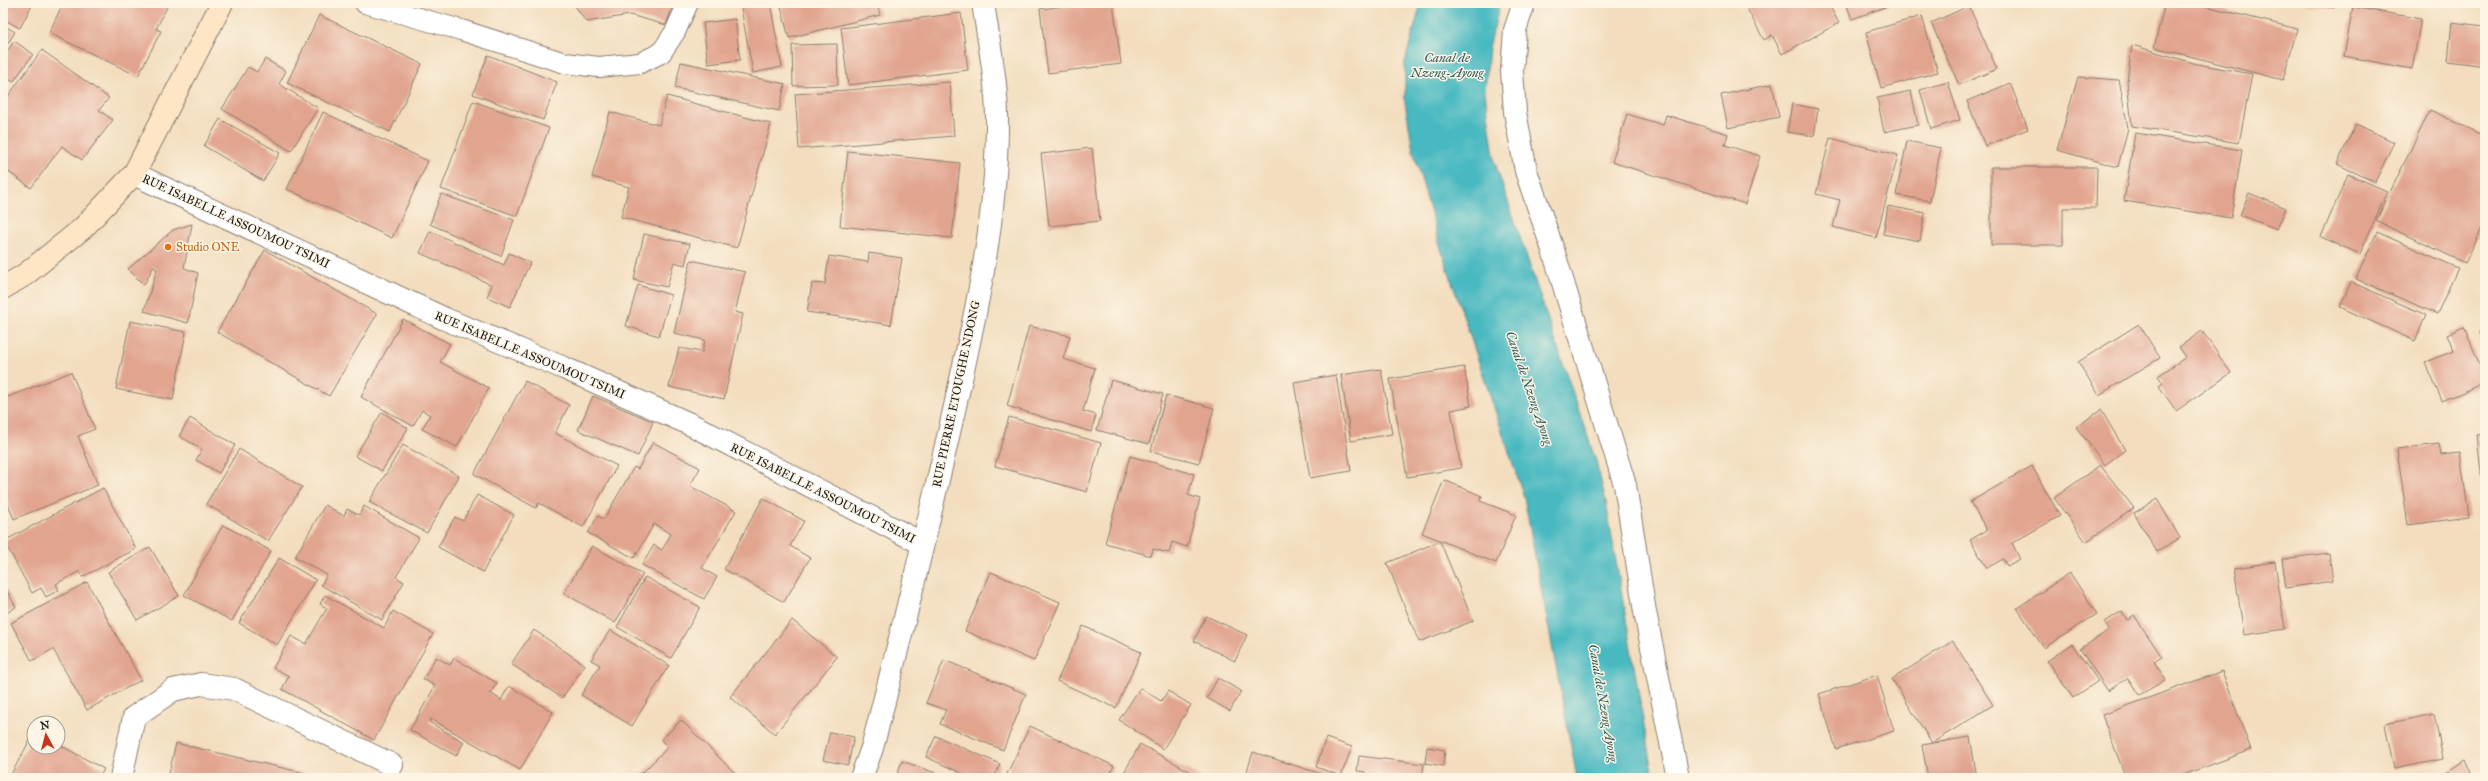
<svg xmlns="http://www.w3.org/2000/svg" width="2488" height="781" font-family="'IM FELL Great Primer',serif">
<rect width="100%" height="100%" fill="#fcf5e5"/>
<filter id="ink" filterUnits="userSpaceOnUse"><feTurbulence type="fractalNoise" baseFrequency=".025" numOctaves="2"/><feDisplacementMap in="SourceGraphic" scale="8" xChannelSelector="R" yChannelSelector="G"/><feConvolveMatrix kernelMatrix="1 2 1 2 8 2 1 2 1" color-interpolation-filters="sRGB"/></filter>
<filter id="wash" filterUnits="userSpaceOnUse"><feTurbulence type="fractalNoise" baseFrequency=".012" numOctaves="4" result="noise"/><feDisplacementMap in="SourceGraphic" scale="16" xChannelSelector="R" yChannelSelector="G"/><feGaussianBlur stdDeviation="0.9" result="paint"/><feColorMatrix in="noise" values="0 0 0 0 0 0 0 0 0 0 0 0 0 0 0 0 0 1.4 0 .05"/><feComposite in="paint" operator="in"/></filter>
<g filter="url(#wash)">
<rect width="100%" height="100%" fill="#f3ddbe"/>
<path fill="#4ab9c1" stroke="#336a6e" d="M1421,3H1500L1489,48L1485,92L1495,163L1596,461L1606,502L1653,778H1577L1524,497L1441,249L1413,150L1405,102V62Z"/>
<g id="blocks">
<g fill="#e1a48f">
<path d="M3,3H33L20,28L3,19Z"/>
<path d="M63,3H169L156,29L161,31L138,76L49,33Z"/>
<path d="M573,3H674L666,25L630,15L586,22Z"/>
<path d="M740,3H770L782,67L753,73Z"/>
<path d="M780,3H877L880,15L789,38Z"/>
<path d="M1092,3H1113L1121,64L1048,73L1040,9Z"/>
<path d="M1744,3H1828L1839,23L1782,54L1772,35L1764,40Z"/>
<path d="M1846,3H1896L1852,19Z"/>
<path d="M2165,3H2194L2297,29L2283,80L2154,47Z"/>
<path d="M2304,3H2335L2334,8Z"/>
<path d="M2356,3H2376V5Z"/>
<path d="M1969,6L1997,69L1959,85L1931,23Z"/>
<path d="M2353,7L2421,19L2412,69L2344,56Z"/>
<path d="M961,13L968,70L848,85L841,28Z"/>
<path d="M319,15L422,64L390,132L287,83Z"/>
<path d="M1922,16L1938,72L1881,88L1866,32Z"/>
<path d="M735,19L740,60L708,64L703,23Z"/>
<path d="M2452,22L2485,26V66L2448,61Z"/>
<path d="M3,25L15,32L3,51Z"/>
<path d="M14,41L33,54L13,82L3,75V58Z"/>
<path d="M837,44L838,85L793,86L792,45Z"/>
<path d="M2132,45L2197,64L2252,74L2239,143L2132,126L2127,81Z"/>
<path d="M42,50L109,98L99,110L113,120L82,160L62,146L31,188L3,168V103Z"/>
<path d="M488,55L557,82L543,120L473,94Z"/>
<path d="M265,59L286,71L279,84L318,108L291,151L222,109L248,67L257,72Z"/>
<path d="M681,62L785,84L779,111L675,88Z"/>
<path d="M2078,77L2119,80L2128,128L2118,167L2057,150Z"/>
<path d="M950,82L954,136L799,149L795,94Z"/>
<path d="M1948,82L1960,120L1931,129L1920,90Z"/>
<path d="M2010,83L2028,129L1985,146L1967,101Z"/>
<path d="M1772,84L1779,117L1728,128L1721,95Z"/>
<path d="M1911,91L1918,125L1884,132L1877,98Z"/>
<path d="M667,96L771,124L737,248L621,217L629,187L592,177L610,112L659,125Z"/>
<path d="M473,101L549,128L517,216L441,189Z"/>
<path d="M1792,104L1818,109L1814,136L1787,132Z"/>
<path d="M2430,110L2485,136V222L2465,263L2376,221Z"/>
<path d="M323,112L428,161L392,238L287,189Z"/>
<path d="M1627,114L1663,125L1666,115L1728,134L1725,145L1760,156L1745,204L1612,162Z"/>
<path d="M220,119L280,153L263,181L204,146Z"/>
<path d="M2356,124L2394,142L2375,182L2337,164Z"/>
<path d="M2135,133L2242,150L2231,218L2124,201Z"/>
<path d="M1830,138L1898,155L1876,238L1833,227L1840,200L1816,194Z"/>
<path d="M1907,141L1941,148L1930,201L1896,195Z"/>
<path d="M1092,148L1100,221L1049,226L1041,154Z"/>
<path d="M848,151L960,163L952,238L840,226Z"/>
<path d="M1991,167H2097L2096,208H2063V245H1991Z"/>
<path d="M2348,174L2387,191L2360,254L2321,237Z"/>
<path d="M2249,193L2286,208L2277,229L2240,215Z"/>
<path d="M441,194L514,220L501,256L430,224Z"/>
<path d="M1888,206L1925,213L1920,241L1883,234Z"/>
<path d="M192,224L184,268L198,273L188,323L144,311L157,269L153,267L144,285L128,269L173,230Z"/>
<path d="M430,231L504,265L509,253L530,263L510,307L487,297L492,285L420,253Z"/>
<path d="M2377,232L2458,268L2437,314L2356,279Z"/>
<path d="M644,234L690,244L685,265L674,262L667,287L634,280Z"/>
<path d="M265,250L377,314L329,396L217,332Z"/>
<path d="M869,253L902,258L891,325L807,312L812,283L825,284L829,256L868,262Z"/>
<path d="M691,260L745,272L735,312L743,314L724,399L669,387L679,348L702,352L705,340L674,333Z"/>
<path d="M2351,282L2426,315L2415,341L2340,307Z"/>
<path d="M638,285L671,295L659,336L626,326Z"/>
<path d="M403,319L450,344L440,362L489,388L457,447L422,429L430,415L422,410L413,426L361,397Z"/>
<path d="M130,321L186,332L173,400L116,389Z"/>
<path d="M2139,324L2160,358L2099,395L2078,362Z"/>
<path d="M1029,326L1070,336L1063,359L1095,368L1083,411L1096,415L1091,432L1007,406Z"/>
<path d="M2464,327L2485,377V383L2442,401L2425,362L2454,351L2447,334Z"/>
<path d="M2202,331L2231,373L2176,411L2159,386L2163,383L2158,376L2186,357L2179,347Z"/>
<path d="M2485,331V346L2479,333Z"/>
<path d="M1464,367L1471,406L1451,410L1461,468L1407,477L1390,379Z"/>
<path d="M1381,369L1392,434L1351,441L1341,375Z"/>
<path d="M71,372L95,429L78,436L98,485L14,519L3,491V399Z"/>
<path d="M1336,375L1351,471L1310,478L1294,382Z"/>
<path d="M1111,380L1163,394L1149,444L1097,430Z"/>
<path d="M525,381L569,405L555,433L617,466L583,527L539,503L536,508L474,474Z"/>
<path d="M1166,395L1214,408L1199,463L1151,451Z"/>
<path d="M593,396L653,422L638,456L578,430Z"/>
<path d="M2101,410L2125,450L2105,465L2076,427Z"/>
<path d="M382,412L408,428L382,471L355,456Z"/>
<path d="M1009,417L1101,443L1087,492L995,466Z"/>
<path d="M190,418L235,445L219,473L196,460L202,449L179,436Z"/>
<path d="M2485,434V501H2484L2477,435Z"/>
<path d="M653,442L700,468L690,486L736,511L702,568L717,577L704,599L642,565L654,545L662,550L671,534L654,524L634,558L588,533L598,516L604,519L634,467L638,469Z"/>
<path d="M2439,444L2441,455L2460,453L2469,517L2408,525L2397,449Z"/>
<path d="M403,445L459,476L427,533L369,502Z"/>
<path d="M239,449L302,487L268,541L206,504Z"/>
<path d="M1130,456L1194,474L1188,495L1200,499L1187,547L1172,542L1169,553L1153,549L1151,556L1105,543Z"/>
<path d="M2100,465L2134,508L2086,542L2054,498Z"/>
<path d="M2032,466L2060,516L2012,543L2020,559L2007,566L2003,559L1987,568L1970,540L1987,530L1970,502Z"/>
<path d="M1444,480L1482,496L1480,501L1516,515L1496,563L1422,533Z"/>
<path d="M103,488L136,549L82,577L80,571L56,584L59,590L46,597L41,588L32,593L4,541Z"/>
<path d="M477,495L514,515L483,572L438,547L455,517L463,521Z"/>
<path d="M763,498L804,521L790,546L810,558L784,602L724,569Z"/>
<path d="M2157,499L2180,538L2157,552L2134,513Z"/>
<path d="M325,505L344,516L347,509L359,515L364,506L419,538L396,577L404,582L382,620L321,585L327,575L295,557Z"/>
<path d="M223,525L271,551L232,621L184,595Z"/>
<path d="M1440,541L1473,621L1419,642L1387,563Z"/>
<path d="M592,546L643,574L615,623L564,593Z"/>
<path d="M150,547L179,596L137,620L108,572Z"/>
<path d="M2329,553L2333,581L2286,588L2282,559Z"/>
<path d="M279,558L316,580L277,645L239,623Z"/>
<path d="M2275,562L2285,629L2244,635L2234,568Z"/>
<path d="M991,572L1060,602L1034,661L965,631Z"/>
<path d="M2070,573L2097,614L2044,648L2017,608Z"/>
<path d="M645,577L700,607L671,658L617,627Z"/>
<path d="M87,582L141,680L87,710L53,649L32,661L11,623Z"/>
<path d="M3,584L16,607L3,615Z"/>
<path d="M325,595L384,628L393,611L433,634L374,740L282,689L289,676L273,668L291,636L306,644L327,608L320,604Z"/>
<path d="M2122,611L2127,620L2134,615L2162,657L2154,662L2166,680L2139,695L2128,678L2108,691L2080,649L2109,630L2105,622Z"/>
<path d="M1206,616L1247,635L1235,661L1194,641Z"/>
<path d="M792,620L837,657L775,734L730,697Z"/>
<path d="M1083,626L1141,652L1116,708L1057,681Z"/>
<path d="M534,630L585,665L562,698L511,664Z"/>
<path d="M610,630L669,665L632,726L581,695L600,665L591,660Z"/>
<path d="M1953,641L1993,705L1932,743L1892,679Z"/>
<path d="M2072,644L2098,681L2073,698L2047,661Z"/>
<path d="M436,657L450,665L454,658L497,683L490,693L501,700L509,686L553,712L520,770L431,719L429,722L464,742L456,756L410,730L435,686L423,679Z"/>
<path d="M944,660L1026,694L1003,750L940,724L946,710L926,703Z"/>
<path d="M2222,671L2251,750L2175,778H2126L2102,715Z"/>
<path d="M1877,675L1894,731L1836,749L1819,694Z"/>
<path d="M1218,678L1241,691L1230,711L1207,698Z"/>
<path d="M1140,688L1161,701L1168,691L1191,705L1163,749L1119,720Z"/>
<path d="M2434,714L2443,759L2394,769L2385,724Z"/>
<path d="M681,720L740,778H637L668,747L661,740Z"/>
<path d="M1030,726L1114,766L1108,778H1005Z"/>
<path d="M830,732L854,737L848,765L823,760Z"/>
<path d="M34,733V747H58V744L104,769L99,778H9Z"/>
<path d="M936,736L1000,764L994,778H972L926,757Z"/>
<path d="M1970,737L1977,778H1928L1922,745Z"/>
<path d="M1326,738L1352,747L1341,776L1316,767Z"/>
<path d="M176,743L321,777V778H168Z"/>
<path d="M1140,744L1202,778H1121Z"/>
<path d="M1427,747L1445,750L1443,766L1425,763Z"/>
<path d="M1253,752L1334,778H1245Z"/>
<path d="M1359,756L1424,764L1422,778H1364L1365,772L1357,771Z"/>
<path d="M902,761L950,778H896Z"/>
<path d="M2464,761L2475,778H2437Z"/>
</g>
</g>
</g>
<g filter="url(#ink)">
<use href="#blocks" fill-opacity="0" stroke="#887c6d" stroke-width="1"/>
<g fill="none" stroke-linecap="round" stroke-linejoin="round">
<defs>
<path id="lane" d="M365,3L461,30L565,63L599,67L640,63L661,53L675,32L688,3"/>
<g id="street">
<path d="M1524,3L1515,30L1512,71L1515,112L1526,171L1553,250L1625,485L1645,612L1678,778"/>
<path d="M134,174L445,319L564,368L692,425L923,544"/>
<path d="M121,778L134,717L173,690L201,684L234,689L392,765"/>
<path d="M861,778L872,748C899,645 924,541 948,437C971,335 996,233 997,128C998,86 989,44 983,3"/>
</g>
<path id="secondary" d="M3,288L26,274L83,228L134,174L222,3"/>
</defs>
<use href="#lane" stroke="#887c6d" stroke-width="22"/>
<use href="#street" stroke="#887c6d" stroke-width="24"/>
<use href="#secondary" stroke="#887c6d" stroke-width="24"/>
<use href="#lane" stroke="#fff" stroke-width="20"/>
<use href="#street" stroke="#fff" stroke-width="22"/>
<use href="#secondary" stroke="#fde5c5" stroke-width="22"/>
</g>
</g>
<circle fill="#e8710a" stroke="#fcf5e5" stroke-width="1.5" cx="168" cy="247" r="4"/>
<g text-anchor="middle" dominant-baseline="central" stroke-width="3" stroke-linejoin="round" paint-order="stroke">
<g font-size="12" fill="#1c1c1c" stroke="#fcf5e5">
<text transform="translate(236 221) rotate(25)">RUE ISABELLE ASSOUMOU TSIMI</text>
<text transform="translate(530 355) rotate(23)">RUE ISABELLE ASSOUMOU TSIMI</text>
<text transform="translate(956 394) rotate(-78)">RUE PIERRE ETOUGHE NDONG</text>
<text transform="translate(823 493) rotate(27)">RUE ISABELLE ASSOUMOU TSIMI</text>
</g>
<g font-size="12" fill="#c56008" stroke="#fcf5e5" text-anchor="start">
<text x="176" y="247">Studio ONE</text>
</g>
<g font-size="13" font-style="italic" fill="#2e5b5e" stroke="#fcf5e5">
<text x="1447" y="58">Canal de<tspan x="1447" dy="15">Nzeng-Ayong</tspan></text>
<text transform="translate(1529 388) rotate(71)">Canal de Nzeng Ayong</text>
<text transform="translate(1603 703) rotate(80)">Canal de Nzeng Ayong</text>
</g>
</g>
<rect width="2488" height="781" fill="none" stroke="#fcf5e5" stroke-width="16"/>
<g transform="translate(46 735) rotate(353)"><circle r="19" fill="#fcf5e5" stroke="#a29e95"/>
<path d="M0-3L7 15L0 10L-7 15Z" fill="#c8321e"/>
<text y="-6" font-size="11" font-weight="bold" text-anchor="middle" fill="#1c1c1c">N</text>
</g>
</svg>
